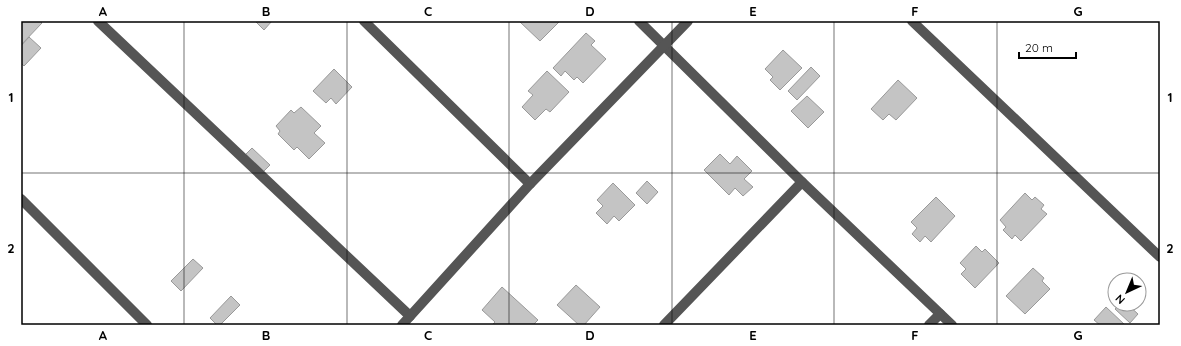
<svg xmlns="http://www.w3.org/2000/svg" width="1181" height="346" font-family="Quicksand,sans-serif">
<rect width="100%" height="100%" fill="#fff"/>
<g fill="#c4c4c4" stroke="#999">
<path d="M21,21H40L42,23L21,45Z"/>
<path d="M255,21H272L264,30Z"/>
<path d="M521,21H560L540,41L520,22Z"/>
<path d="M586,33L595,41L591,45L606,59L583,83L577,77L574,80L565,71L561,76L553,68Z"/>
<path d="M29,37L41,48L24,66L21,63V46Z"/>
<path d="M783,50L802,68L780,90L770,80L773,77L765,69Z"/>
<path d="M811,67L820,76L797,100L788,91Z"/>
<path d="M334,69L352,87L336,104L331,98L326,103L313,91Z"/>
<path d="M547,71L569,92L550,112L546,109L535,120L522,107L533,95L528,91Z"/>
<path d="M898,80L917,98L896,120L889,114L883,120L871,109Z"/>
<path d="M807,96L824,112L808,128L791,111Z"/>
<path d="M301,107L321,126L314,133L325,143L309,159L297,147L294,150L278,134L280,131L276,126L291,110L294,113Z"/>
<path d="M252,148L270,165L262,173L244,156Z"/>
<path d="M720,154L730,164L737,156L752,171L744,179L753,187L743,196L735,188L729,195L704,170Z"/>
<path d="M647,181L658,192L647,204L636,193Z"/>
<path d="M613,183L635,205L619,221L614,216L607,224L596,213L603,206L597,200Z"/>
<path d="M1025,193L1032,200L1035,197L1044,205L1041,209L1047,214L1021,241L1015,235L1012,239L1003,230L1006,227L1000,220Z"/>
<path d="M936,197L955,216L931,242L925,236L920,242L912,234L917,228L911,222Z"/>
<path d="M976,246L982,252L985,249L999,263L975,288L961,274L966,269L960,263Z"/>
<path d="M193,259L203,268L181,291L171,281Z"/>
<path d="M1033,268L1044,278L1042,281L1050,289L1025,314L1006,296Z"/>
<path d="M576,285L600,307L584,325H579L557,305Z"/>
<path d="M502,287L538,320L533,325H492L495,322L482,310Z"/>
<path d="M231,296L240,305L220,325H217L210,318Z"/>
<path d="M1120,304H1127L1138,314L1130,323L1115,309Z"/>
<path d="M1106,307L1125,325H1100L1094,320Z"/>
</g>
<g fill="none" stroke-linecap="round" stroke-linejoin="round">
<g stroke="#555" stroke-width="10">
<path d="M98,21L410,316"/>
<path d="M364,21L530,184"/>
<path d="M639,21L802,182L952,325"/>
<path d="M912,21L1160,257"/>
<path d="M21,199L147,325"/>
<path d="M402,325L530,184L688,21"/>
<path d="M664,325L802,182"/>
<path d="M929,325L940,314"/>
</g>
</g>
<path fill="none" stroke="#000" stroke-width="1" stroke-opacity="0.55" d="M184,21V325M347,21V325M509,21V325M672,21V325M834,21V325M997,21V325M21,173H1160"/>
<rect width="1181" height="346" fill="none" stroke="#ffffff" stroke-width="44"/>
<g transform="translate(1127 292) rotate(224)"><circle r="19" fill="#ffffff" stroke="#999999"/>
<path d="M0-3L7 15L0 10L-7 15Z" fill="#000000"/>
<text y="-6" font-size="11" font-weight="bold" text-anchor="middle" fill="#000000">N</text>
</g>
<path d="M1019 52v6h57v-6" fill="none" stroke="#000000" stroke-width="2"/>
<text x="1025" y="52" font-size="12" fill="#000000" stroke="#ffffff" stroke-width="3" paint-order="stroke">20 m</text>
<rect x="22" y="22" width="1137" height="302" fill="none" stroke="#000" stroke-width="1.5"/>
<g font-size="13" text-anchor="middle" font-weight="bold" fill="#000">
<text x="103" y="16">A</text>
<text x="266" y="16">B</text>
<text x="428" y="16">C</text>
<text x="590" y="16">D</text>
<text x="753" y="16">E</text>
<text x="915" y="16">F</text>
<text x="1078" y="16">G</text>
<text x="11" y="102">1</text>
<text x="1170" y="102">1</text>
<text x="11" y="253">2</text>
<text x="1170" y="253">2</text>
<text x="103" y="340">A</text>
<text x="266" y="340">B</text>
<text x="428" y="340">C</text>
<text x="590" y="340">D</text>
<text x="753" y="340">E</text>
<text x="915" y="340">F</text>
<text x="1078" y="340">G</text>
</g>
</svg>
